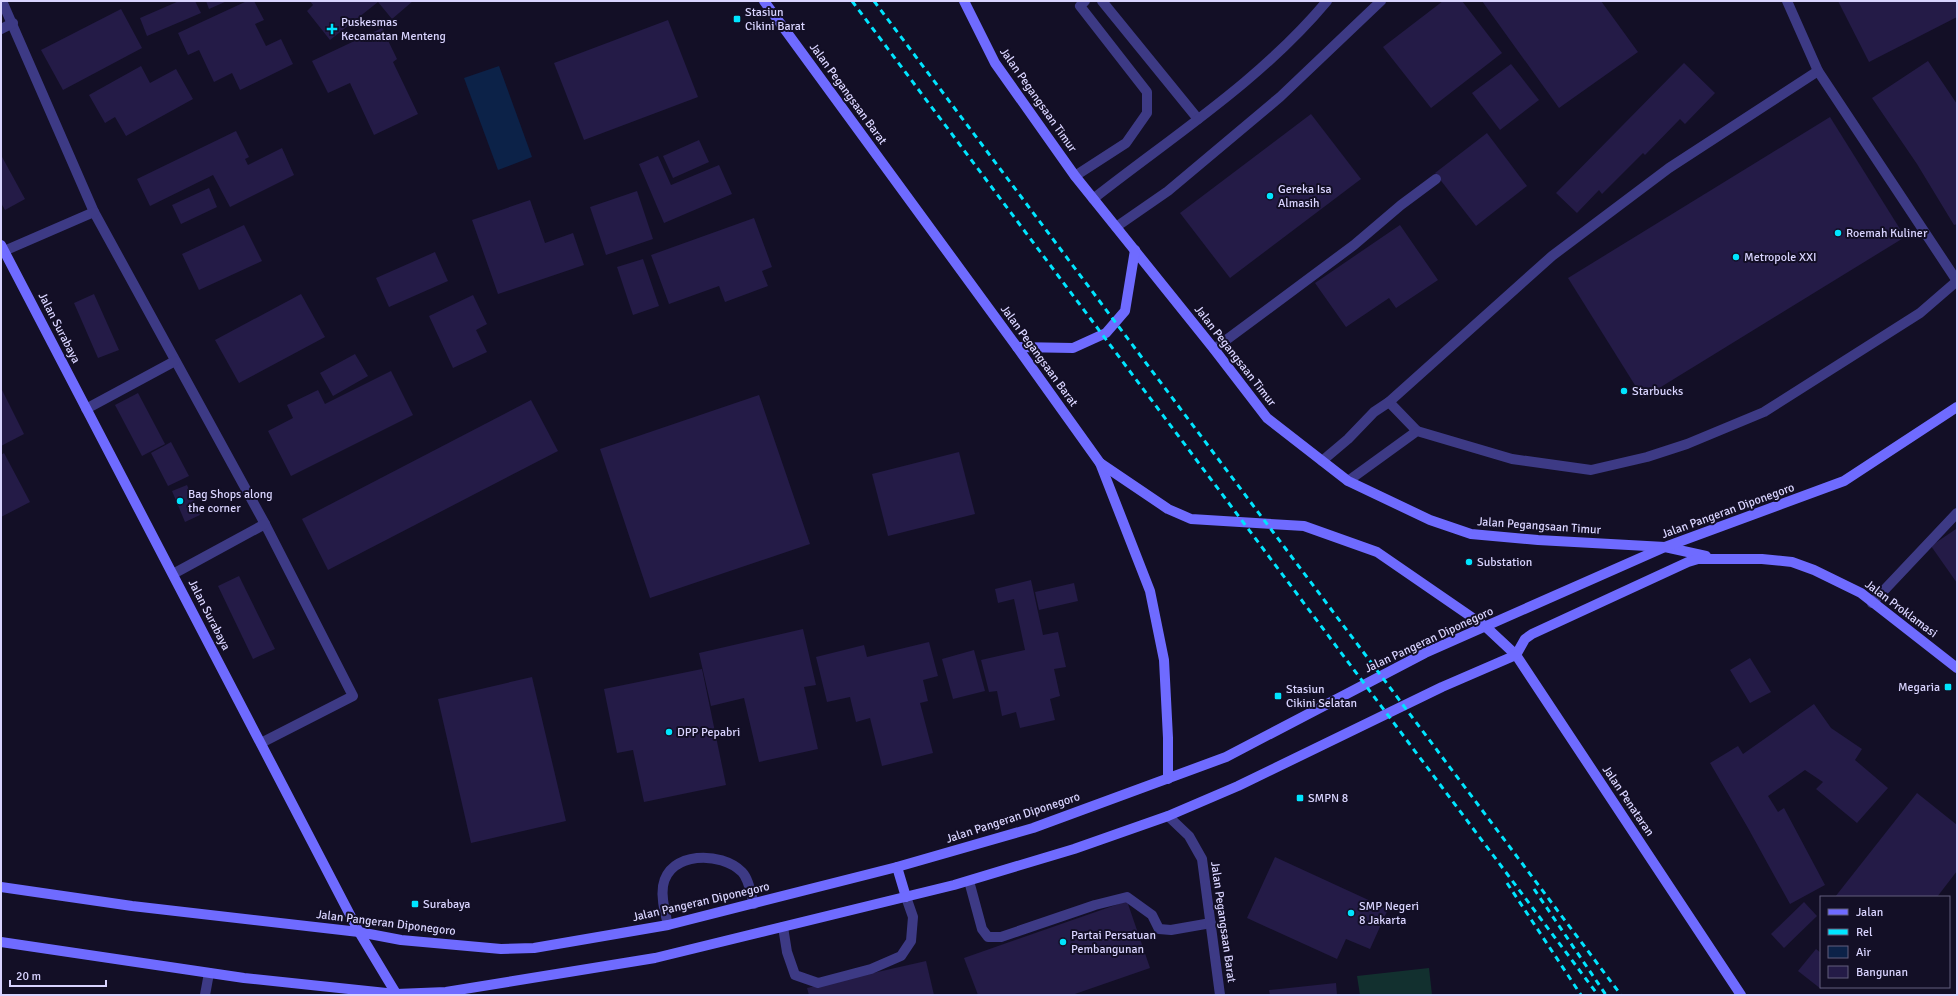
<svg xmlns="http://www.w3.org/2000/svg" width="1958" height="996" font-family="Signika,sans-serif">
<rect width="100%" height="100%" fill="#130f26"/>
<path fill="#12302f" d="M1429,968L1432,995H1360L1357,976Z"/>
<path fill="#0c2248" d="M499,66L532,157L498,170L464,78Z"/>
<g fill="#241b47">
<path d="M179,1H195L201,13L147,36L140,18Z"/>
<path d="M206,1H227L209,9Z"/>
<path d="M247,1H254L264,20L255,24L266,46L281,39L293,64L240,90L232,73L214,82L199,50L188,55L178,33Z"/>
<path d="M310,1H413L392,19L378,2L330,40L307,11L313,5Z"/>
<path d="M1443,1H1462L1502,53L1431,108L1383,47Z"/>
<path d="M1482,1H1601L1638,52L1559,108Z"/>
<path d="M1838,1H1957V17L1869,62Z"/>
<path d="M121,9L142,48L63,90L41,50Z"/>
<path d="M668,20L698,97L584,140L554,63Z"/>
<path d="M382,28L397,59L393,62L418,114L374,135L350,83L328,93L312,61Z"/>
<path d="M1928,61L1957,104V224L1954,225L1917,164L1872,98Z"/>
<path d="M1684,63L1715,93L1685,124L1680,119L1645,155L1643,153L1602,194L1599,190L1577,213L1556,193Z"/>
<path d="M1511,64L1539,100L1500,130L1472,93Z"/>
<path d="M141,66L150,83L176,69L193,99L126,136L115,117L105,123L89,95Z"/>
<path d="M1311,114L1361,179L1230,278L1180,213Z"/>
<path d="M1830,117L1905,237L1643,398L1568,278Z"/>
<path d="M236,131L249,157L245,159L248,165L282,148L294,175L230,207L213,175L150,206L137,179Z"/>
<path d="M1487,133L1527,186L1476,226L1435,173Z"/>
<path d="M699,140L709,162L673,178L663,156Z"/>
<path d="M1,155L25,199L5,210L1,203Z"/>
<path d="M658,156L671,185L719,165L732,194L664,223L639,164Z"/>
<path d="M209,188L217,207L181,224L172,205Z"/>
<path d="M637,191L653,239L606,255L590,207Z"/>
<path d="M530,200L545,243L573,233L584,265L498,294L472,220Z"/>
<path d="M754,218L772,267L762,271L768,286L725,302L719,286L669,304L651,255Z"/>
<path d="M244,225L262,261L199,290L182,254Z"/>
<path d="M1400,225L1438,280L1396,308L1389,298L1346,327L1315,283Z"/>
<path d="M435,252L448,281L389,307L376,278Z"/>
<path d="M643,259L659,306L633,315L617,267Z"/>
<path d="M94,294L119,350L98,358L74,303Z"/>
<path d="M301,294L325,337L239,383L215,340Z"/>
<path d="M473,295L487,324L476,330L487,352L453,368L429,316Z"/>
<path d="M355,354L368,376L333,396L320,373Z"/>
<path d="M391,371L413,415L291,476L268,431L293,418L287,405L318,390L325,404Z"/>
<path d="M1,388L24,434L1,446Z"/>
<path d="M138,393L165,444L142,456L115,405Z"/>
<path d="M759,395L810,544L650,598L600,449Z"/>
<path d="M531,400L558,451L328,570L302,519Z"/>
<path d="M171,442L189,476L168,486L151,453Z"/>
<path d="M959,452L975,514L888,536L872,474Z"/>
<path d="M4,453L30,502L1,517V455Z"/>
<path d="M187,485L200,515L185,522L172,491Z"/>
<path d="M1956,529L1957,531V583L1931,546Z"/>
<path d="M239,576L275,649L253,659L218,586Z"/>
<path d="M1031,580L1043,635L1058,632L1066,667L1054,669L1060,696L1050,699L1055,720L1020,728L1016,712L1002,716L997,691L989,692L981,660L1025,650L1014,599L998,603L995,589Z"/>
<path d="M1074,583L1078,601L1039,610L1035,592Z"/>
<path d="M803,629L816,685L804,687L818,749L759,762L744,698L711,706L699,653Z"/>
<path d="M929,642L938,676L923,680L928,701L920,703L933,753L882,766L870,718L856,722L850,697L827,702L816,657L864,645L867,657Z"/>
<path d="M974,650L985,691L953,699L942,659Z"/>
<path d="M1750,658L1771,692L1750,703L1730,670Z"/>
<path d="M702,669L726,785L644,802L633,750L617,753L604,689Z"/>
<path d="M532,677L566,821L471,843L438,699Z"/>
<path d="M1814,704L1831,728L1862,749L1855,760L1888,788L1857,823L1816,789L1823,782L1805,770L1768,796L1778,812L1784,808L1825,885L1790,904L1748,828L1710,763L1738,746L1743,754Z"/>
<path d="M1917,793L1957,825V871L1937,897H1835Z"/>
<path d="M1275,857L1388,909L1370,949L1346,939L1337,959L1247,918Z"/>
<path d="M1127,901L1150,968L1072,995H978L964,958Z"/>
<path d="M1804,902L1817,916L1784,948L1771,934Z"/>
<path d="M1816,949L1821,953L1822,987L1821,989L1798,971Z"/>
<path d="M926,961L934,995H809L807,988Z"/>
<path d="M1336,983L1337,995H1270L1269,990Z"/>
</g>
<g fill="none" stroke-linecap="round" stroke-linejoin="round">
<g stroke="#3d3a85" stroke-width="10">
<path d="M1102,1L1198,119"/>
<path d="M1787,1L1818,71L1957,281"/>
<path d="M1075,176L1126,143L1147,113V92L1080,6L1085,1"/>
<path d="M1093,199C1173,136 1261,80 1327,1"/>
<path d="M1116,227L1168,191L1280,97L1381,1"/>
<path d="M1214,349L1354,245L1401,205L1436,179"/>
<path d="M1389,402L1417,431"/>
<path d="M1322,461L1348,439L1374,412L1389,402L1552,256L1669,168L1818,71"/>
<path d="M1348,481L1417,431L1512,459L1591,470L1647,457L1687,444L1764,412L1920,313L1957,281"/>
<path d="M1872,603L1957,513"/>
<path d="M969,881L982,929L988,937H1001L1095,905L1127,897L1152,915L1159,929L1171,930L1211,923"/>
<path d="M668,925C665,912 661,899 663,886C669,851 721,851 742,872C749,879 751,895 754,904"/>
<path d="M783,927L787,952L795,975L818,983L871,969L901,956L911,941L913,917L906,897"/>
<path d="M205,995L209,973"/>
</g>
<g stroke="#3d3a85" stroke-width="10">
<path d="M2,1L94,212L265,524L353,696L261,743"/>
<path d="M1,29L13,23"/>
<path d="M4,251L94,212"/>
<path d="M86,409L175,361"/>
<path d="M173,574L265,524"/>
<path d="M1168,816L1189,836L1202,859L1220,995"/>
</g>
<g stroke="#6f6bff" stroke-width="10">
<path d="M764,1L1017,347L1100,463L1150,591L1164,660L1168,738V779"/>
<path d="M964,1L995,63L1075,176L1214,349L1267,418L1348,481L1430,520L1471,534L1538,540L1665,547L1706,556"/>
<path d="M1,245L359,932L397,995"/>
<path d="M1017,347L1073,348L1106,333L1125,311L1135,250"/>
<path d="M1100,463L1168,509L1191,519L1304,526L1377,552L1486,627L1516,655L1741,995"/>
<path d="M897,867L906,897"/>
<path d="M1,887L132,906L359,932L401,940L501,949L534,948L668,925L897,867L1033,828L1226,757L1425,653L1665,547L1844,481L1957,407"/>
<path d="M1,942L244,978L396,994L446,992L655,958L954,885L1074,849L1168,816L1238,786L1442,687L1516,655L1525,639L1532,634L1688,562L1698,559H1762L1792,562L1814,570L1861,593L1957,668"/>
</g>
<g stroke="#00e5ff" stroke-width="3" stroke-dasharray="6 5" stroke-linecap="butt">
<path d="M852,1L1598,995"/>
<path d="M874,1L1621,995"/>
<path d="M1507,883L1581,995"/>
<path d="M1534,889L1606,995"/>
</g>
</g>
<g fill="#00e5ff" stroke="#130f26" stroke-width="1.5">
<rect x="733" y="15" width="8" height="8" rx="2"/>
<path d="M330 23h4v4h4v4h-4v4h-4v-4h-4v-4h4z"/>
<circle cx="1270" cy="196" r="4"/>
<circle cx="1838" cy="233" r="4"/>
<circle cx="1736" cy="257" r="4"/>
<circle cx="1624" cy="391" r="4"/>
<circle cx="180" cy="501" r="4"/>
<circle cx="1469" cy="562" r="4"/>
<rect x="1944" y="683" width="8" height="8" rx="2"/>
<rect x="1274" y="692" width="8" height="8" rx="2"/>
<circle cx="669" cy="732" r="4"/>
<rect x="1296" y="794" width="8" height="8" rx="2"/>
<rect x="411" y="900" width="8" height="8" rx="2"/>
<circle cx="1351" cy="913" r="4"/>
<circle cx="1063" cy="942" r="4"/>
</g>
<g text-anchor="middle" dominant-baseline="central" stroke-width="4" stroke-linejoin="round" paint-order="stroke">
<g font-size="12" fill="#d9d4ff" stroke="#130f26" text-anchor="start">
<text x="745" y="12">Stasiun<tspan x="745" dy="14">Cikini Barat</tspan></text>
<text x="341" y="22">Puskesmas<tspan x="341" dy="14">Kecamatan Menteng</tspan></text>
<text x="1278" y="189">Gereka Isa<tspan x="1278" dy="14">Almasih</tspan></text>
<text x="1846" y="233">Roemah Kuliner</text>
<text x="1744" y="257">Metropole XXI</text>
<text x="1632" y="391">Starbucks</text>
<text x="188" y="494">Bag Shops along<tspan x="188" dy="14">the corner</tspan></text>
<text x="1477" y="562">Substation</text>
<text x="1940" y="687" text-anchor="end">Megaria</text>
<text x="1286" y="689">Stasiun<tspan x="1286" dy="14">Cikini Selatan</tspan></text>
<text x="677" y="732">DPP Pepabri</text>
<text x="1308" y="798">SMPN 8</text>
<text x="423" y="904">Surabaya</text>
<text x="1359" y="906">SMP Negeri<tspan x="1359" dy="14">8 Jakarta</tspan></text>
<text x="1071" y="935">Partai Persatuan<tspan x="1071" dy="14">Pembangunan</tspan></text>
</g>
<g font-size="12" fill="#d9d4ff" stroke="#130f26">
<text transform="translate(848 94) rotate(54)">Jalan Pegangsaan Barat</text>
<text transform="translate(1038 100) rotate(55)">Jalan Pegangsaan Timur</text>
<text transform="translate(59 328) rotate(63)">Jalan Surabaya</text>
<text transform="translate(1039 356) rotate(54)">Jalan Pegangsaan Barat</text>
<text transform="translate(1235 356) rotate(52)">Jalan Pegangsaan Timur</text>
<text transform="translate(1728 511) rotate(-20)">Jalan Pangeran Diponegoro</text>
<text transform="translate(1539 526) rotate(4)">Jalan Pegangsaan Timur</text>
<text transform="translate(1901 609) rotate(37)">Jalan Proklamasi</text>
<text transform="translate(209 615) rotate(63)">Jalan Surabaya</text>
<text transform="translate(1429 640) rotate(-25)">Jalan Pangeran Diponegoro</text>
<text transform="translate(1628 801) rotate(56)">Jalan Penataran</text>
<text transform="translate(1013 818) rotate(-18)">Jalan Pangeran Diponegoro</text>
<text transform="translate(701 902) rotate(-13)">Jalan Pangeran Diponegoro</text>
<text transform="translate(1223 922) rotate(82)">Jalan Pegangsaan Barat</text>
<text transform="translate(386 923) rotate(7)">Jalan Pangeran Diponegoro</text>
</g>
</g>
<rect width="1958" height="996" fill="none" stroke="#d9d4ff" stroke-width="4"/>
<rect x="1820" y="896" width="130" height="92" fill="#130f26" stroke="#625e7d"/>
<rect x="1828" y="909" width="20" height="6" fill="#6f6bff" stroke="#625e7d"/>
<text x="1856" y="916" font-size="12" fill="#d9d4ff">Jalan</text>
<rect x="1828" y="929" width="20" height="6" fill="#00e5ff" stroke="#625e7d"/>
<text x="1856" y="936" font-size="12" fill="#d9d4ff">Rel</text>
<rect x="1828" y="946" width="20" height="12" fill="#0c2248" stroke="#625e7d"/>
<text x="1856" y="956" font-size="12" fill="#d9d4ff">Air</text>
<rect x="1828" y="966" width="20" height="12" fill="#241b47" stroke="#625e7d"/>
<text x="1856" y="976" font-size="12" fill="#d9d4ff">Bangunan</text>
<path d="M10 980v6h96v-6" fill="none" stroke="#d9d4ff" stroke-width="2"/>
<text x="16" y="980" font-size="12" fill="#d9d4ff" stroke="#130f26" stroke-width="3" paint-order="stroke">20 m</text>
</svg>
